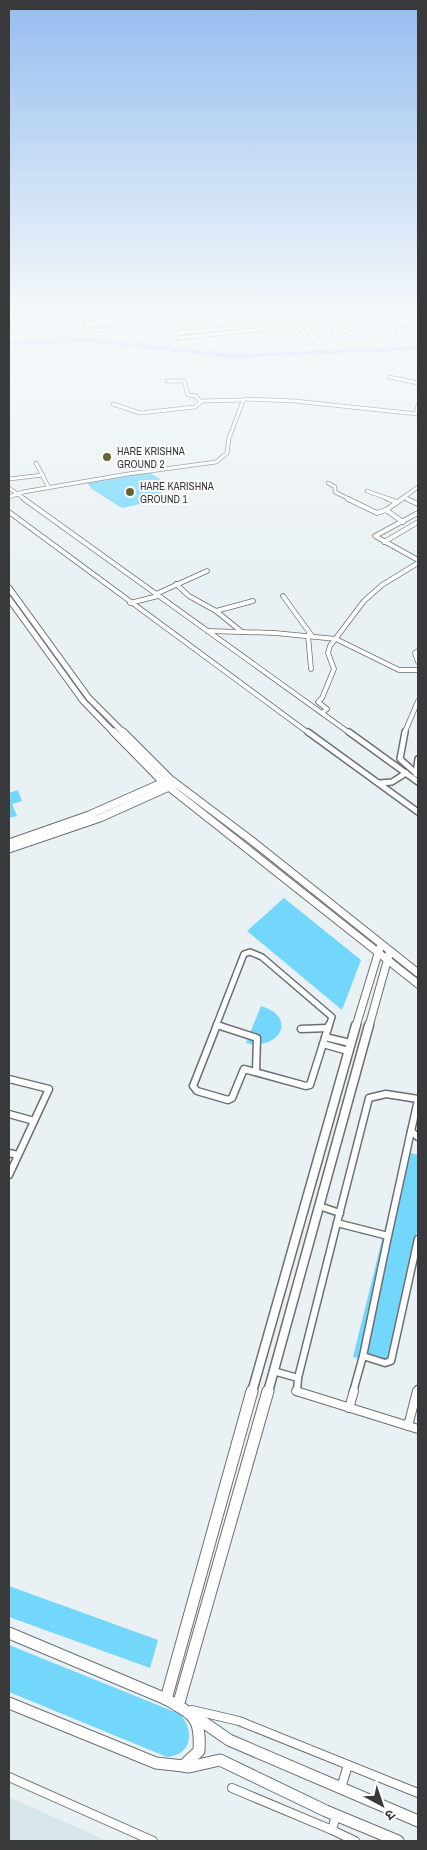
<svg xmlns="http://www.w3.org/2000/svg" width="427" height="1850" font-family="'Archivo Narrow','Noto Sans Devanagari',sans-serif">
<rect width="100%" height="100%" fill="#eaf1f4"/>
<path fill="#d6e6eb" d="M9,1797L107,1841H9Z"/>
<g fill="#73d7fc">
<path d="M149,472L165,482C166,501 136,505 122,508L92,489L86,482Z"/>
<path d="M18,790L22,801L12,804L17,816L9,818V793Z"/>
<path d="M284,898L361,960L342,1010L247,931Z"/>
<path d="M261,1006C298,1017 280,1051 246,1043Z"/>
<path d="M404,1151L418,1155V1227L386,1367L353,1357Z"/>
<path d="M9,1586L158,1640L150,1668L9,1617Z"/>
<path d="M9,1645L180,1714C195,1731 192,1755 167,1757L9,1692Z"/>
</g>
<g fill="none" stroke-linecap="round" stroke-linejoin="round">
<path fill="#bccaf9" fill-rule="evenodd" d="M89,338L231,354L418,346V350L231,358L89,342L9,345V341Z"/>
<defs>
<g id="street-far4">
<path d="M57,313L74,321L88,323L85,333"/>
<path d="M236,313L251,331"/>
<path d="M237,313L228,317L238,329"/>
<path d="M247,313L262,329"/>
<path d="M281,313H283"/>
<path d="M310,313L302,316L322,338"/>
<path d="M326,313L344,331L387,318L396,313"/>
<path d="M388,318L401,330L396,333"/>
<path d="M254,320L303,315"/>
<path d="M320,320L332,333"/>
<path d="M9,323L41,313"/>
<path d="M88,324L105,325"/>
<path d="M296,324L309,339"/>
<path d="M285,325L296,337"/>
<path d="M274,327L283,338"/>
<path d="M185,328L213,326L219,329L236,327"/>
<path d="M86,329L103,330"/>
<path d="M179,333L218,329"/>
<path d="M178,338L255,330L331,319"/>
<path d="M389,377L418,383"/>
<path d="M167,381H184L188,395L196,396L200,401"/>
<path d="M113,404L140,413L195,407L202,401L244,400"/>
<path d="M416,413L418,405"/>
<path d="M36,463L49,488"/>
<path d="M9,479L43,475"/>
<path d="M328,483L335,487V492L351,500"/>
<path d="M9,488L26,500"/>
<path d="M367,491L392,500"/>
<path d="M9,497L23,492L128,474L216,462L227,453L229,438L243,401L246,399L294,401L418,414"/>
<path d="M404,497L410,500"/>
<path d="M400,500L418,487"/>
</g>
<g id="street-far3">
<path d="M24,499L351,734"/>
<path d="M348,499L377,513L386,510"/>
<path d="M388,499L397,502"/>
<path d="M402,499L386,510L403,522"/>
<path d="M407,499L418,504"/>
<path d="M9,512L310,734"/>
<path d="M418,513L375,536L418,560"/>
<path d="M384,542L418,522"/>
<path d="M176,584L189,596L216,611L242,632"/>
<path d="M156,594L207,571"/>
<path d="M283,596L312,636"/>
<path d="M130,603L158,596"/>
<path d="M216,611L253,601"/>
<path d="M208,631L275,633L336,639L399,670H418"/>
<path d="M308,635L311,669"/>
<path d="M418,651L415,653L418,662"/>
<path d="M322,713L327,709L318,702L322,698L334,669L328,653L330,646L364,601L382,585L418,563"/>
<path d="M404,734L418,701"/>
</g>
<g id="street-far2">
<path d="M308,732L418,812"/>
<path d="M349,732L418,782"/>
<path d="M405,732L400,759L418,775"/>
<path d="M416,774L418,759"/>
<path d="M380,783L392,782L406,773"/>
<path d="M217,1025L221,1026"/>
<path d="M216,1026L244,954L250,952L262,957L332,1017L329,1026"/>
</g>
<g id="street-far1">
<path d="M217,1025L193,1086L197,1091L228,1100L232,1098L244,1069L306,1086L310,1085L329,1025"/>
<path d="M217,1025L257,1038L256,1072"/>
<path d="M301,1029L328,1028"/>
<path d="M325,1037L350,1043"/>
<path d="M323,1044L348,1051"/>
<path d="M9,1079L49,1089L9,1175"/>
<path d="M9,1114L34,1121"/>
<path d="M411,1131L418,1100"/>
<path d="M9,1153L18,1155"/>
<path d="M319,1206L340,1213"/>
<path d="M388,1236L411,1131L418,1137"/>
<path d="M363,1356L385,1363L391,1361L418,1239"/>
<path d="M273,1371L298,1378L297,1392"/>
<path d="M298,1378L337,1223"/>
<path d="M353,1392L363,1356L388,1236L337,1223L369,1098L386,1094L418,1099"/>
<path d="M417,1392L418,1389"/>
</g>
<g id="street">
<path d="M296,1391L418,1429"/>
<path d="M349,1408L354,1391"/>
<path d="M408,1426L417,1391"/>
<path d="M192,1710L239,1721L418,1793"/>
<path d="M9,1777L153,1841"/>
<path d="M232,1788L332,1830"/>
<path d="M341,1788L348,1765"/>
<path d="M336,1815L332,1830L355,1841"/>
</g>
<g id="secondary-far3">
<path d="M9,588L89,698L125,734"/>
<path d="M9,599L83,701L115,734"/>
</g>
<g id="secondary-far2">
<path d="M114,732L163,782L169,787L173,785"/>
<path d="M123,732L170,779L251,840L418,973"/>
<path d="M9,843L89,815L166,781"/>
<path d="M9,849L100,818L169,787L418,984"/>
<path d="M356,1026L381,944"/>
<path d="M369,1026L390,951"/>
</g>
<g id="secondary-far1">
<path d="M252,1392L356,1025"/>
<path d="M268,1392L369,1025"/>
</g>
<g id="secondary">
<path d="M9,1633L166,1699C194,1715 201,1717 199,1751L183,1766L156,1763L9,1703"/>
<path d="M166,1699L252,1391"/>
<path d="M178,1706L268,1391"/>
<path d="M193,1715L229,1740L418,1821"/>
<path d="M183,1766L189,1767L220,1760L326,1811L398,1841"/>
</g>
</defs>
<use href="#street-far4" stroke="#6a7073" stroke-width="4.5"/>
<use href="#street-far3" stroke="#6a7073" stroke-width="5.5"/>
<use href="#street-far2" stroke="#6a7073" stroke-width="8"/>
<use href="#street-far1" stroke="#6a7073" stroke-width="9"/>
<use href="#street" stroke="#6a7073" stroke-width="10"/>
<use href="#secondary-far3" stroke="#6a7073" stroke-width="7"/>
<use href="#secondary-far2" stroke="#6a7073" stroke-width="9"/>
<use href="#secondary-far1" stroke="#6a7073" stroke-width="11"/>
<use href="#secondary" stroke="#6a7073" stroke-width="13"/>
<use href="#street-far4" stroke="#fff" stroke-width="3"/>
<use href="#street-far3" stroke="#fff" stroke-width="4"/>
<use href="#street-far2" stroke="#fff" stroke-width="5"/>
<use href="#street-far1" stroke="#fff" stroke-width="6"/>
<use href="#street" stroke="#fff" stroke-width="8"/>
<use href="#secondary-far3" stroke="#fff" stroke-width="5"/>
<use href="#secondary-far2" stroke="#fff" stroke-width="7"/>
<use href="#secondary-far1" stroke="#fff" stroke-width="8"/>
<use href="#secondary" stroke="#fff" stroke-width="11"/>
</g>
<linearGradient id="sky" x2="0" y2="1"><stop stop-color="#96bdef"/><stop offset="0.55" stop-color="#f6f9fa"/><stop offset="1" stop-color="#f6f9fa" stop-opacity="0"/></linearGradient>
<rect width="427" height="572" fill="url(#sky)"/>
<g fill="#666430" stroke="#fff" stroke-width="2">
<circle cx="107" cy="457" r="5"/>
<circle cx="130" cy="492" r="5"/>
</g>
<g text-anchor="middle" dominant-baseline="central" stroke-width="4" stroke-linejoin="round" paint-order="stroke">
<g font-size="11" fill="#383a3c" stroke="#fff" text-anchor="start">
<text x="117" y="451">HARE KRISHNA<tspan x="117" dy="13">GROUND 2</tspan></text>
<text x="140" y="486">HARE KARISHNA<tspan x="140" dy="13">GROUND 1</tspan></text>
</g>
</g>
<rect width="427" height="1850" fill="none" stroke="#383a3c" stroke-width="20"/>
<g transform="translate(382 1805) rotate(140)" stroke="#ffffff" stroke-width="4" paint-order="stroke">
<path d="M0-4L9 19L0 12L-9 19Z" fill="#383a3c"/>
<text y="-8" font-size="14" font-weight="bold" text-anchor="middle" fill="#383a3c">उ</text>
</g>
</svg>
